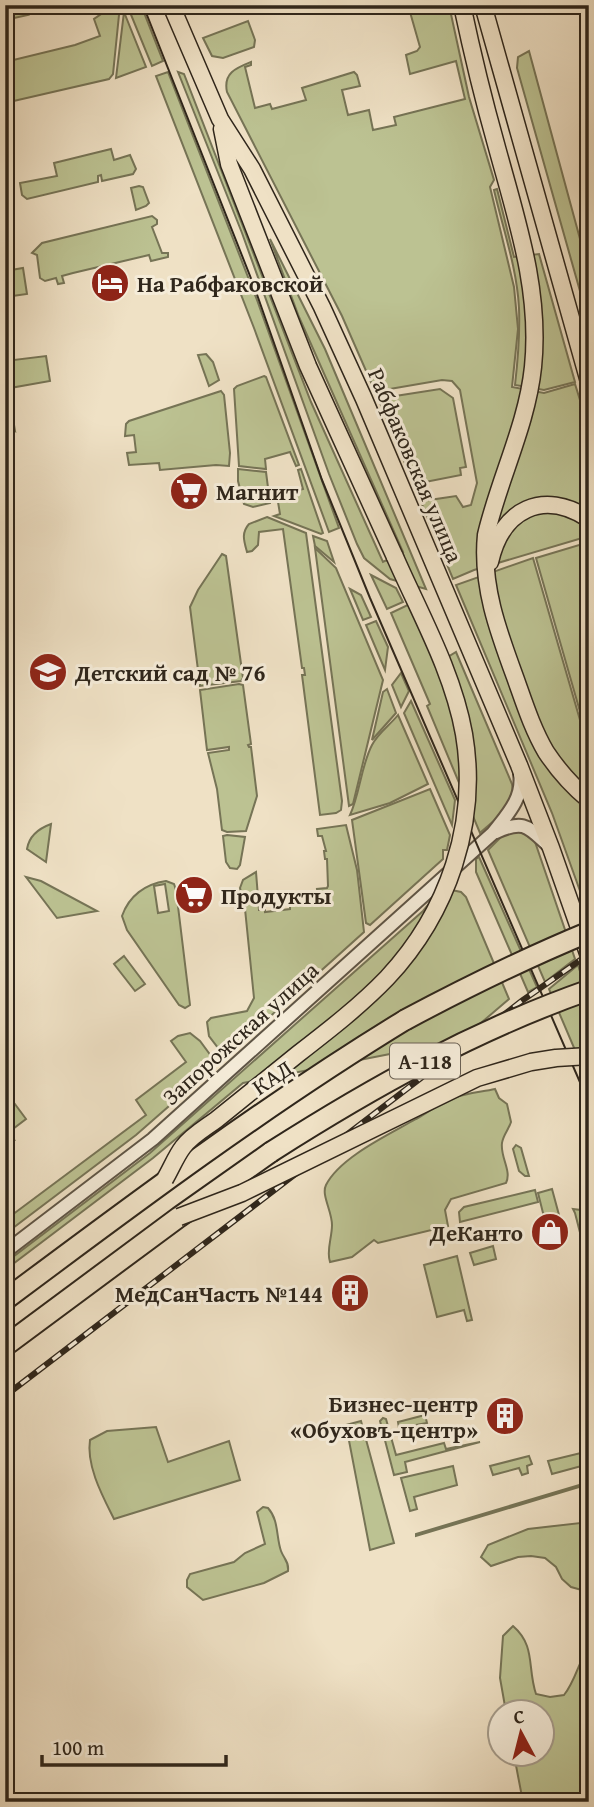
<svg xmlns="http://www.w3.org/2000/svg" width="594" height="1807" font-family="'Gentium Book Plus',serif">
<rect width="100%" height="100%" fill="#efe1c5"/>
<filter id="stains"><feTurbulence type="fractalNoise" baseFrequency=".00286" numOctaves="4"/><feColorMatrix values="0 0 0 0 .2 0 0 0 0 .09 0 0 0 0 .02 0 0 0 .5 -.17"/></filter>
<radialGradient id="worn" r=".72"><stop offset=".6" stop-color="#630" stop-opacity="0"/><stop offset="1" stop-color="#630" stop-opacity=".3"/></radialGradient>
<g fill="#bcc292" stroke="#767456" stroke-width="2" fill-rule="evenodd">
<path d="M9,5H18L28,15L5,20V7Z"/>
<path d="M106,5H120L113,74L109,79L5,103V62L75,45L100,36L94,19L107,10Z"/>
<path d="M127,5H141L163,61L152,66Z"/>
<path d="M408,5H449L469,97L494,180L490,187L514,287L518,329L512,387L544,393L575,384L589,429V536L474,570L453,579L380,403L389,397L440,389L453,398L466,467L460,468L461,475L425,482L429,500L456,496L463,507L471,505L477,483L460,390L452,381L442,380L384,390L374,389L342,316L227,92C223,73 236,68 251,62V65L245,67L255,108L270,104L272,109L306,100L302,88L354,72L357,75L360,86L342,90L348,115L369,110L373,130L396,125L394,117L465,99L456,61L410,74L406,55L417,51L420,47Z"/>
<path d="M124,12L146,67L116,78Z"/>
<path d="M248,21L255,40L254,47L223,58L212,56L203,38Z"/>
<path d="M529,51L589,272V323L517,68L518,57Z"/>
<path d="M168,72L257,300L339,528L329,532L254,328L156,76Z"/>
<path d="M178,72L184,74L311,402L383,562L403,552L299,317L270,239L325,349L426,589L390,579L364,558L357,544L329,474L242,233Z"/>
<path d="M111,149L114,160L130,155L136,169L133,174L102,181L101,175L98,176V182L27,199L22,195L20,183L57,176L54,163Z"/>
<path d="M139,186L143,187L149,203L146,206L136,210L131,188Z"/>
<path d="M497,189L514,257L539,254L575,382L544,390L515,385C518,359 520,334 519,308C517,268 503,229 494,190Z"/>
<path d="M152,216L157,220V224L152,227L162,253H168V257L151,261L149,255L73,273L62,276L64,283L58,284L56,278L45,281L40,278L37,255L32,253L42,243Z"/>
<path d="M23,268L27,294L5,297V271Z"/>
<path d="M206,354L213,362L219,380L209,386L198,355Z"/>
<path d="M46,356L50,381L10,388L5,361Z"/>
<path d="M264,376L266,377L299,465L296,466L290,452L265,459L266,469L239,466L234,389L237,386Z"/>
<path d="M221,391L224,395L230,453L229,466L216,465L160,470L159,463L129,465L127,453L136,452L134,435L125,436L126,424L129,421Z"/>
<path d="M10,401L15,431L6,425L5,402Z"/>
<path d="M238,469L266,472L270,503L253,507L244,504L238,481Z"/>
<path d="M301,469L323,533L321,534L274,516L280,514L277,496L303,489L298,470Z"/>
<path d="M267,517L306,533L342,801L341,810L336,813L320,815L302,675H305L304,668H302L283,529L259,532L258,545L252,551L247,552C244,541 241,533 249,524Z"/>
<path d="M313,536L327,541L334,562L315,546Z"/>
<path d="M589,542V743L536,558Z"/>
<path d="M315,548L336,568L383,680L353,804L349,806Z"/>
<path d="M222,554L226,556L243,678L241,681L200,686L190,607L198,590Z"/>
<path d="M533,558L589,751V916L552,813L456,585Z"/>
<path d="M371,575L396,588L403,602L387,609Z"/>
<path d="M350,589L361,595L371,617L363,620Z"/>
<path d="M418,600L446,658L456,652L512,784C516,807 495,819 480,833L427,706L430,704L391,613Z"/>
<path d="M376,621L388,647L385,670L366,625Z"/>
<path d="M401,673L409,691L401,707L392,685Z"/>
<path d="M239,684L243,685L251,744L248,745L249,747H251L257,796L246,831L227,832L222,830L217,789L208,753L229,750V747L207,750L200,690Z"/>
<path d="M387,689L396,713L372,740L383,692Z"/>
<path d="M411,701L455,800L452,825L404,713Z"/>
<path d="M398,715L428,784L390,803L350,815C360,793 361,766 372,745C378,733 390,725 398,715Z"/>
<path d="M430,789L450,835L447,850H443V859L370,925L366,923L352,820Z"/>
<path d="M51,824L46,862L27,849C29,836 40,828 51,824Z"/>
<path d="M346,825L357,870L364,932L225,1057L209,1036L207,1022L211,1018L247,1011L254,998L245,909L240,888L243,880L256,872L259,910H265V912L290,909V906L294,905V903L315,898L318,895L317,889L327,888L328,886L327,859H325L324,851H326L322,836H318L317,829Z"/>
<path d="M515,829L533,836L575,959L545,982L488,850L506,832Z"/>
<path d="M227,835L245,837L240,865L237,869L230,868L226,862L223,836Z"/>
<path d="M479,857L537,987L528,992L476,872V859Z"/>
<path d="M26,877L41,881L97,911L57,918Z"/>
<path d="M166,881L174,884L176,890L190,1005L185,1008L179,1005L127,930L122,916C129,896 145,884 166,881ZM165,884L169,911L158,913L154,886Z"/>
<path d="M442,888L461,892L466,897L509,999L461,1040L243,1083L153,1158L5,1270V1263L150,1153L423,911Z"/>
<path d="M124,956L145,984L135,991L114,964Z"/>
<path d="M578,965L589,1000V1083L549,989Z"/>
<path d="M190,1033L200,1041L217,1064L136,1135L5,1234V1215L8,1218L146,1115L136,1100L186,1062L171,1041L178,1036Z"/>
<path d="M495,1089L499,1098L507,1104L511,1122C509,1129 503,1135 502,1143C500,1157 512,1171 506,1183L451,1199L445,1210L448,1226L378,1243L374,1240L352,1257L330,1262C326,1251 332,1238 332,1225C332,1211 321,1195 326,1185C340,1157 390,1134 416,1119C429,1112 439,1103 453,1098C467,1093 481,1092 495,1089Z"/>
<path d="M6,1092L26,1119L9,1132L15,1141L11,1138L5,1142Z"/>
<path d="M516,1145L521,1148L529,1176H525L519,1171L513,1149Z"/>
<path d="M552,1189L559,1215L544,1217L538,1193Z"/>
<path d="M535,1190L538,1202L460,1222L459,1212L464,1207Z"/>
<path d="M573,1209L589,1211L587,1260L575,1213Z"/>
<path d="M493,1246L496,1259L474,1265L470,1253Z"/>
<path d="M457,1256L472,1320L467,1321L464,1310L437,1317L424,1265Z"/>
<path d="M425,1415L427,1423L399,1428L398,1422Z"/>
<path d="M383,1418L386,1419L396,1455L444,1443L446,1449L480,1442L405,1462L407,1472L394,1475L380,1421Z"/>
<path d="M361,1421L394,1543L370,1550L346,1425Z"/>
<path d="M156,1427L168,1462L229,1441L240,1480L114,1519C103,1497 86,1466 90,1440L107,1431Z"/>
<path d="M589,1451V1464L552,1474L548,1461Z"/>
<path d="M529,1456L532,1464L527,1466L528,1473L522,1475L519,1468L493,1475L490,1466Z"/>
<path d="M453,1466L457,1485L414,1497L417,1509L410,1511L401,1478Z"/>
<path d="M589,1482V1484L416,1536V1534Z"/>
<path d="M263,1507L268,1508C279,1520 276,1537 281,1551C284,1559 289,1561 288,1571L264,1583L203,1600L187,1587V1580L190,1574L234,1562L245,1553L265,1544L257,1512Z"/>
<path d="M589,1522V1592L571,1587L562,1579L556,1567L545,1558L531,1556L518,1557L491,1566L481,1557L488,1545L528,1529Z"/>
<path d="M513,1626C536,1646 527,1667 536,1694L550,1697L564,1695C576,1680 578,1662 589,1647V1802H523L514,1755H542V1713L506,1712L500,1678L503,1636Z"/>
</g>
<g fill="none" stroke-linecap="round" stroke-linejoin="round">
<defs>
<g id="tertiary">
<path d="M496,832C525,819 528,827 549,846"/>
<path d="M5,1252L153,1139L493,833C506,816 524,798 520,774"/>
</g>
<g id="primary">
<path d="M171,5L220,119L252,169L322,307L364,399L519,765L551,848L589,956"/>
<path d="M462,5C472,52 483,98 496,144C516,218 541,290 533,367C527,425 499,479 486,535C481,585 498,631 515,677C524,702 532,728 546,752C558,770 572,786 589,800"/>
<path d="M483,5L589,382"/>
<path d="M222,129L229,164L308,366L395,557"/>
<path d="M490,562C502,509 543,489 589,519"/>
</g>
<g id="motorway">
<path d="M5,1300C136,1202 266,1105 405,1020"/>
<path d="M5,1346L179,1217L271,1152"/>
</g>
</defs>
<use href="#tertiary" stroke="#5f5546" stroke-width="16"/>
<use href="#primary" stroke="#2f261b" stroke-width="19"/>
<use href="#motorway" stroke="#2f261b" stroke-width="23"/>
<use href="#tertiary" stroke="#f5ecd9" stroke-width="12"/>
<use href="#primary" stroke="#efe1c5" stroke-width="16"/>
<use href="#motorway" stroke="#efe1c5" stroke-width="19"/>
<path stroke="#2f261b" stroke-width="2" d="M143,5L254,286L322,480L370,598L589,1103"/>
<defs>
<path id="rail" d="M5,1396L523,1000L589,954"/>
</defs>
<use href="#rail" stroke="#2f261b" stroke-width="6"/>
<use href="#rail" stroke="#f5ecd9" stroke-width="3.5" stroke-dasharray="10" stroke-linecap="butt"/>
<defs>
<g id="primary-bridge">
<path d="M165,1179C171,1169 176,1156 183,1147C191,1136 205,1128 216,1120C243,1098 271,1076 298,1054C329,1030 360,1006 387,978C448,913 479,823 464,734C453,672 420,614 395,557"/>
<path d="M179,1217L242,1193L477,1078L531,1062L556,1058L589,1056"/>
</g>
<g id="motorway-bridge">
<path d="M405,1020C465,988 526,958 589,932"/>
<path d="M271,1152C373,1087 475,1030 589,990"/>
</g>
</defs>
<use href="#primary-bridge" stroke="#2f261b" stroke-width="19" stroke-linecap="butt"/>
<use href="#motorway-bridge" stroke="#2f261b" stroke-width="23" stroke-linecap="butt"/>
<use href="#primary-bridge" stroke="#efe1c5" stroke-width="16"/>
<use href="#motorway-bridge" stroke="#efe1c5" stroke-width="19"/>
</g>
<defs>
<symbol id="hotel-disc" viewBox="-11 -11 22 22"><circle r="9.5" fill="#8f2418" stroke="#f5ecd9"/><path d="M-6-4.5h1.5V1H6V5H4.5V3h-9V5H-6ZM-4 0a1.8 1.8 0 1 1 3.6 0ZM.5 0V-2.5h3Q6-2.5 6 0Z" fill="#fff"/></symbol>
<symbol id="supermarket-disc" viewBox="-11 -11 22 22"><circle r="9.5" fill="#8f2418" stroke="#f5ecd9"/><path d="M-6-5.5h2.5l.6 2H6L4.5 2H-2.5L-4.4-4H-6ZM-1.5 3.2a1.3 1.3 0 1 0 .1 0ZM3 3.2a1.3 1.3 0 1 0 .1 0Z" fill="#fff"/></symbol>
<symbol id="school-disc" viewBox="-11 -11 22 22"><circle r="9.5" fill="#8f2418" stroke="#f5ecd9"/><path d="M0-5L7-2L0 1L-7-2ZM-4 1L0 2.5L4 1V4Q0 6-4 4Z" fill="#fff"/></symbol>
<symbol id="shop-disc" viewBox="-11 -11 22 22"><circle r="9.5" fill="#8f2418" stroke="#f5ecd9"/><path d="M-5-2.5h2.3a2.7 3.5 0 0 1 5.4 0H5L5.5 6h-11ZM-1.5-2.5h3a1.5 2.3 0 0 0-3 0Z" fill="#fff"/></symbol>
<symbol id="building-disc" viewBox="-11 -11 22 22"><circle r="9.5" fill="#8f2418" stroke="#f5ecd9"/><path d="M-4-6H4V6H1V3H-1V6H-4ZM-2.5-4.3h1.7v1.8h-1.7ZM.8-4.3h1.7v1.8H.8ZM-2.5-1h1.7V.8h-1.7ZM.8-1h1.7V.8H.8Z" fill="#fff"/></symbol>
</defs>
<g fill-rule="evenodd">
<use href="#hotel-disc" x="88" y="261" width="44" height="44"/>
<use href="#supermarket-disc" x="167" y="469" width="44" height="44"/>
<use href="#school-disc" x="26" y="650" width="44" height="44"/>
<use href="#supermarket-disc" x="172" y="873" width="44" height="44"/>
<use href="#shop-disc" x="528" y="1210" width="44" height="44"/>
<use href="#building-disc" x="328" y="1271" width="44" height="44"/>
<use href="#building-disc" x="483" y="1394" width="44" height="44"/>
</g>
<g text-anchor="middle" dominant-baseline="central" stroke-width="6" stroke-linejoin="round" paint-order="stroke">
<rect fill="#f5ecd9" stroke="#6a6154" stroke-width="2" x="390" y="1043.5" width="70" height="35" rx="5"/>
<g font-size="21" font-weight="bold" fill="#2f261b">
<text x="425" y="1061">А-118</text>
</g>
<g font-size="23" font-weight="bold" fill="#2f261b" stroke="#f5ecd9" text-anchor="start">
<text x="137" y="283">На Рабфаковской</text>
<text x="216" y="491">Магнит</text>
<text x="75" y="672">Детский сад № 76</text>
<text x="221" y="895">Продукты</text>
<text x="523" y="1232" text-anchor="end">ДеКанто</text>
<text x="323" y="1293" text-anchor="end">МедСанЧасть №144</text>
<text x="478" y="1403" text-anchor="end">Бизнес-центр<tspan x="478" dy="26">«Обуховъ-центр»</tspan></text>
</g>
<g font-size="23" fill="#2f261b" stroke="#f5ecd9">
<text transform="translate(416 465) rotate(67)">Рабфаковская улица</text>
<text transform="translate(240 1033) rotate(-42)">Запорожская улица</text>
<text transform="translate(272 1077) rotate(-34)">КАД</text>
</g>
</g>
<rect width="594" height="1807" fill="none" stroke="#efe1c5" stroke-width="28"/>
<rect x="7" y="7" width="580" height="1793" fill="none" stroke="#2f261b" stroke-width="3.5"/>
<rect x="14" y="14" width="566" height="1779" fill="none" stroke="#2f261b" stroke-width="2"/>
<g transform="translate(521 1733) rotate(353)"><circle r="33" fill="#f5ecd9" stroke="#a69d8d" stroke-width="2"/>
<path d="M0-5L12 26L0 18L-12 26Z" fill="#8f2418"/>
<text y="-10" font-size="19" font-weight="bold" text-anchor="middle" fill="#2f261b">С</text>
</g>
<path d="M42 1755v10h184v-10" fill="none" stroke="#2f261b" stroke-width="3.5"/>
<text x="52" y="1755" font-size="21" fill="#2f261b" stroke="#f5ecd9" stroke-width="5" paint-order="stroke">100 m</text>
<rect width="100%" height="100%" filter="url(#stains)"/>
<rect width="100%" height="100%" fill="url(#worn)"/>
</svg>
